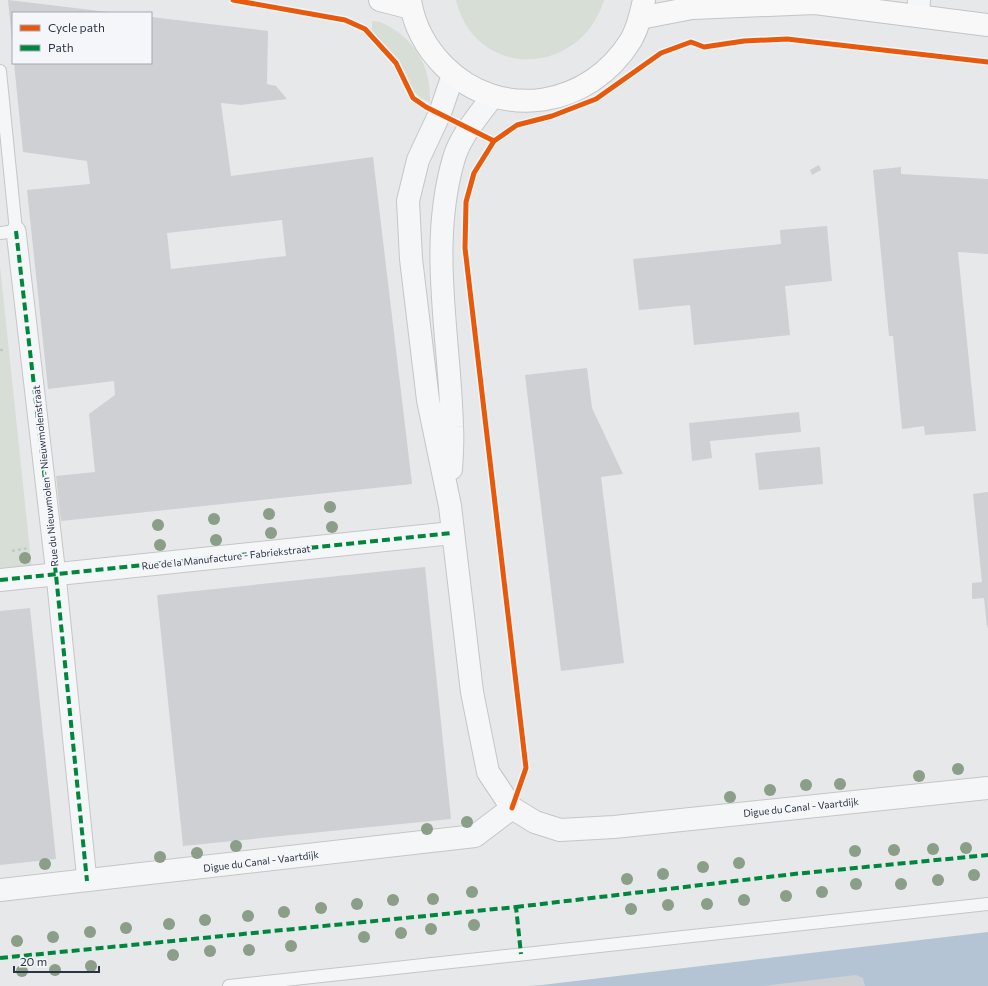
<svg xmlns="http://www.w3.org/2000/svg" width="988" height="986" font-family="Commissioner,sans-serif">
<rect width="100%" height="100%" fill="#e6e8ea"/>
<g fill="#d6ded6">
<path d="M456,0H604C580,78 475,80 456,0Z"/>
<path d="M372,21C381,21 387,25 395,30C420,47 431,72 430,102L420,98L411,88L400,63L372,32Z"/>
<path d="M0,266L32,570L0,573Z"/>
</g>
<path fill="#b4c4d5" d="M988,932V986H528L542,985Z"/>
<g fill="#ced0d3" fill-rule="evenodd">
<path d="M8,0L108,12V13H13L12,41Z"/>
<path d="M151,17L268,31L267,84L276,86L287,99L241,105L221,103L231,176L373,157L412,484L61,521L56,476L95,472L89,414L115,395L114,381L48,389L27,190L90,184L87,161L23,152L14,63H151ZM282,220L286,256L171,269L167,233Z"/>
<path d="M819,165L821,170L812,175L810,170Z"/>
<path d="M901,167V174L988,179V254L958,252L976,431L925,435L924,426L902,429L893,336H889L873,170Z"/>
<path d="M827,226L832,281L785,286L790,335L694,345L690,305L639,310L633,259L781,244L780,230Z"/>
<path d="M587,368L592,408L623,474L601,477L624,663L561,671L525,375Z"/>
<path d="M799,412L801,432L710,441L712,458L692,461L689,423Z"/>
<path d="M820,447L823,484L759,490L755,453Z"/>
<path d="M988,492V627L987,628L984,598L972,599V583L982,582L973,494Z"/>
<path d="M425,567L451,819L183,846L157,595Z"/>
<path d="M30,608L56,859L0,865V611Z"/>
<path d="M856,975L863,978L865,986H762Z"/>
</g>
<g fill="none" stroke-linecap="round" stroke-linejoin="round">
<defs>
<g id="service">
<path d="M0,71L16,231L0,233"/>
<path d="M229,986L988,904"/>
</g>
<path id="pedestrian" d="M16,231L56,575L87,881"/>
<g id="minor">
<path d="M918,16L919,0"/>
<path d="M453,75L440,113L418,160L408,201L411,259L428,400L450,506L472,692L488,772L512,808L535,822L560,830L614,827L988,788"/>
<path d="M451,469C452,455 453,441 452,427C450,337 428,246 454,158C461,135 479,115 493,96"/>
<path d="M0,580L452,533"/>
<path d="M0,890L475,836L512,808"/>
</g>
<g id="primary">
<path d="M380,0L411,8"/>
<path d="M410,0C414,26 426,48 444,66C501,123 590,107 631,40C638,28 641,14 644,0"/>
<path d="M640,18L692,8L815,3L988,25"/>
</g>
</defs>
<use href="#service" stroke="#c4c6c8" stroke-width="14"/>
<use href="#pedestrian" stroke="#c4c6c8" stroke-width="21"/>
<use href="#minor" stroke="#c4c6c8" stroke-width="24"/>
<use href="#primary" stroke="#c2c5c8" stroke-width="24"/>
<g stroke="#c5c6ca" stroke-width="2.5" stroke-dasharray="3 3" stroke-linecap="butt">
<path d="M0,350H6"/>
<path d="M12,551L29,548"/>
</g>
<use href="#service" stroke="#f5f6f7" stroke-width="12"/>
<use href="#pedestrian" stroke="#f5f6f7" stroke-width="19"/>
<use href="#minor" stroke="#f5f6f7" stroke-width="22"/>
<use href="#primary" stroke="#f8f8f8" stroke-width="22"/>
<g stroke="#00873e" stroke-width="4" stroke-dasharray="8 4" stroke-linecap="butt">
<path d="M16,231L56,575L87,881"/>
<path d="M0,580L452,533"/>
<path d="M516,907L794,874L988,855"/>
<path d="M0,958L516,907L521,954"/>
</g>
<defs>
<g id="cycleway">
<path d="M233,0L345,20L365,29L396,63L413,98L426,107L494,141L517,125L552,116L596,99L661,53L691,42L704,47L744,41L787,39L988,62"/>
<path d="M494,141L474,173L466,202L465,248L526,768L512,808"/>
</g>
</defs>
<use href="#cycleway" stroke="#f4f6f9" stroke-width="8"/>
<use href="#cycleway" stroke="#e8590c" stroke-width="5"/>
</g>
<g fill="#8a9e88">
<circle cx="330" cy="507" r="6"/>
<circle cx="269" cy="514" r="6"/>
<circle cx="214" cy="519" r="6"/>
<circle cx="158" cy="525" r="6"/>
<circle cx="332" cy="527" r="6"/>
<circle cx="271" cy="533" r="6"/>
<circle cx="216" cy="540" r="6"/>
<circle cx="160" cy="545" r="6"/>
<circle cx="25" cy="558" r="6"/>
<circle cx="958" cy="769" r="6"/>
<circle cx="919" cy="776" r="6"/>
<circle cx="840" cy="784" r="6"/>
<circle cx="806" cy="785" r="6"/>
<circle cx="770" cy="790" r="6"/>
<circle cx="730" cy="797" r="6"/>
<circle cx="467" cy="822" r="6"/>
<circle cx="427" cy="829" r="6"/>
<circle cx="236" cy="846" r="6"/>
<circle cx="966" cy="848" r="6"/>
<circle cx="933" cy="849" r="6"/>
<circle cx="894" cy="850" r="6"/>
<circle cx="855" cy="851" r="6"/>
<circle cx="197" cy="853" r="6"/>
<circle cx="160" cy="857" r="6"/>
<circle cx="739" cy="863" r="6"/>
<circle cx="45" cy="864" r="6"/>
<circle cx="703" cy="867" r="6"/>
<circle cx="663" cy="874" r="6"/>
<circle cx="974" cy="875" r="6"/>
<circle cx="627" cy="879" r="6"/>
<circle cx="938" cy="880" r="6"/>
<circle cx="856" cy="884" r="6"/>
<circle cx="901" cy="884" r="6"/>
<circle cx="472" cy="892" r="6"/>
<circle cx="822" cy="892" r="6"/>
<circle cx="786" cy="896" r="6"/>
<circle cx="433" cy="899" r="6"/>
<circle cx="393" cy="900" r="6"/>
<circle cx="744" cy="900" r="6"/>
<circle cx="357" cy="904" r="6"/>
<circle cx="707" cy="904" r="6"/>
<circle cx="668" cy="905" r="6"/>
<circle cx="321" cy="908" r="6"/>
<circle cx="631" cy="909" r="6"/>
<circle cx="284" cy="912" r="6"/>
<circle cx="248" cy="916" r="6"/>
<circle cx="205" cy="920" r="6"/>
<circle cx="169" cy="924" r="6"/>
<circle cx="474" cy="925" r="6"/>
<circle cx="126" cy="928" r="6"/>
<circle cx="431" cy="929" r="6"/>
<circle cx="90" cy="932" r="6"/>
<circle cx="401" cy="933" r="6"/>
<circle cx="53" cy="937" r="6"/>
<circle cx="364" cy="937" r="6"/>
<circle cx="17" cy="941" r="6"/>
<circle cx="291" cy="946" r="6"/>
<circle cx="249" cy="950" r="6"/>
<circle cx="210" cy="951" r="6"/>
<circle cx="173" cy="955" r="6"/>
<circle cx="91" cy="966" r="6"/>
<circle cx="55" cy="970" r="6"/>
<circle cx="22" cy="971" r="6"/>
</g>
<g text-anchor="middle" dominant-baseline="central" stroke-width="4" stroke-linejoin="round" paint-order="stroke">
<g font-size="10" fill="#2b3445" stroke="#f4f6f9">
<text transform="translate(45 476) rotate(-96)">Rue du Nieuwmolen - Nieuwmolenstraat</text>
<text transform="translate(226 557) rotate(-6)">Rue de la Manufacture - Fabriekstraat</text>
<text transform="translate(801 807) rotate(-6)">Digue du Canal - Vaartdijk</text>
<text transform="translate(261 861) rotate(-7)">Digue du Canal - Vaartdijk</text>
</g>
</g>
<rect x="12" y="12" width="140" height="52" fill="#f4f6f9" stroke="#a4a8b1"/>
<rect x="20" y="25" width="20" height="6" fill="#e8590c" stroke="#a4a8b1"/>
<text x="48" y="32" font-size="12" fill="#2b3445">Cycle path</text>
<rect x="20" y="45" width="20" height="6" fill="#00873e" stroke="#a4a8b1"/>
<text x="48" y="52" font-size="12" fill="#2b3445">Path</text>
<path d="M14 966v6h85v-6" fill="none" stroke="#2b3445" stroke-width="2"/>
<text x="20" y="966" font-size="12" fill="#2b3445" stroke="#f4f6f9" stroke-width="3" paint-order="stroke">20 m</text>
</svg>
